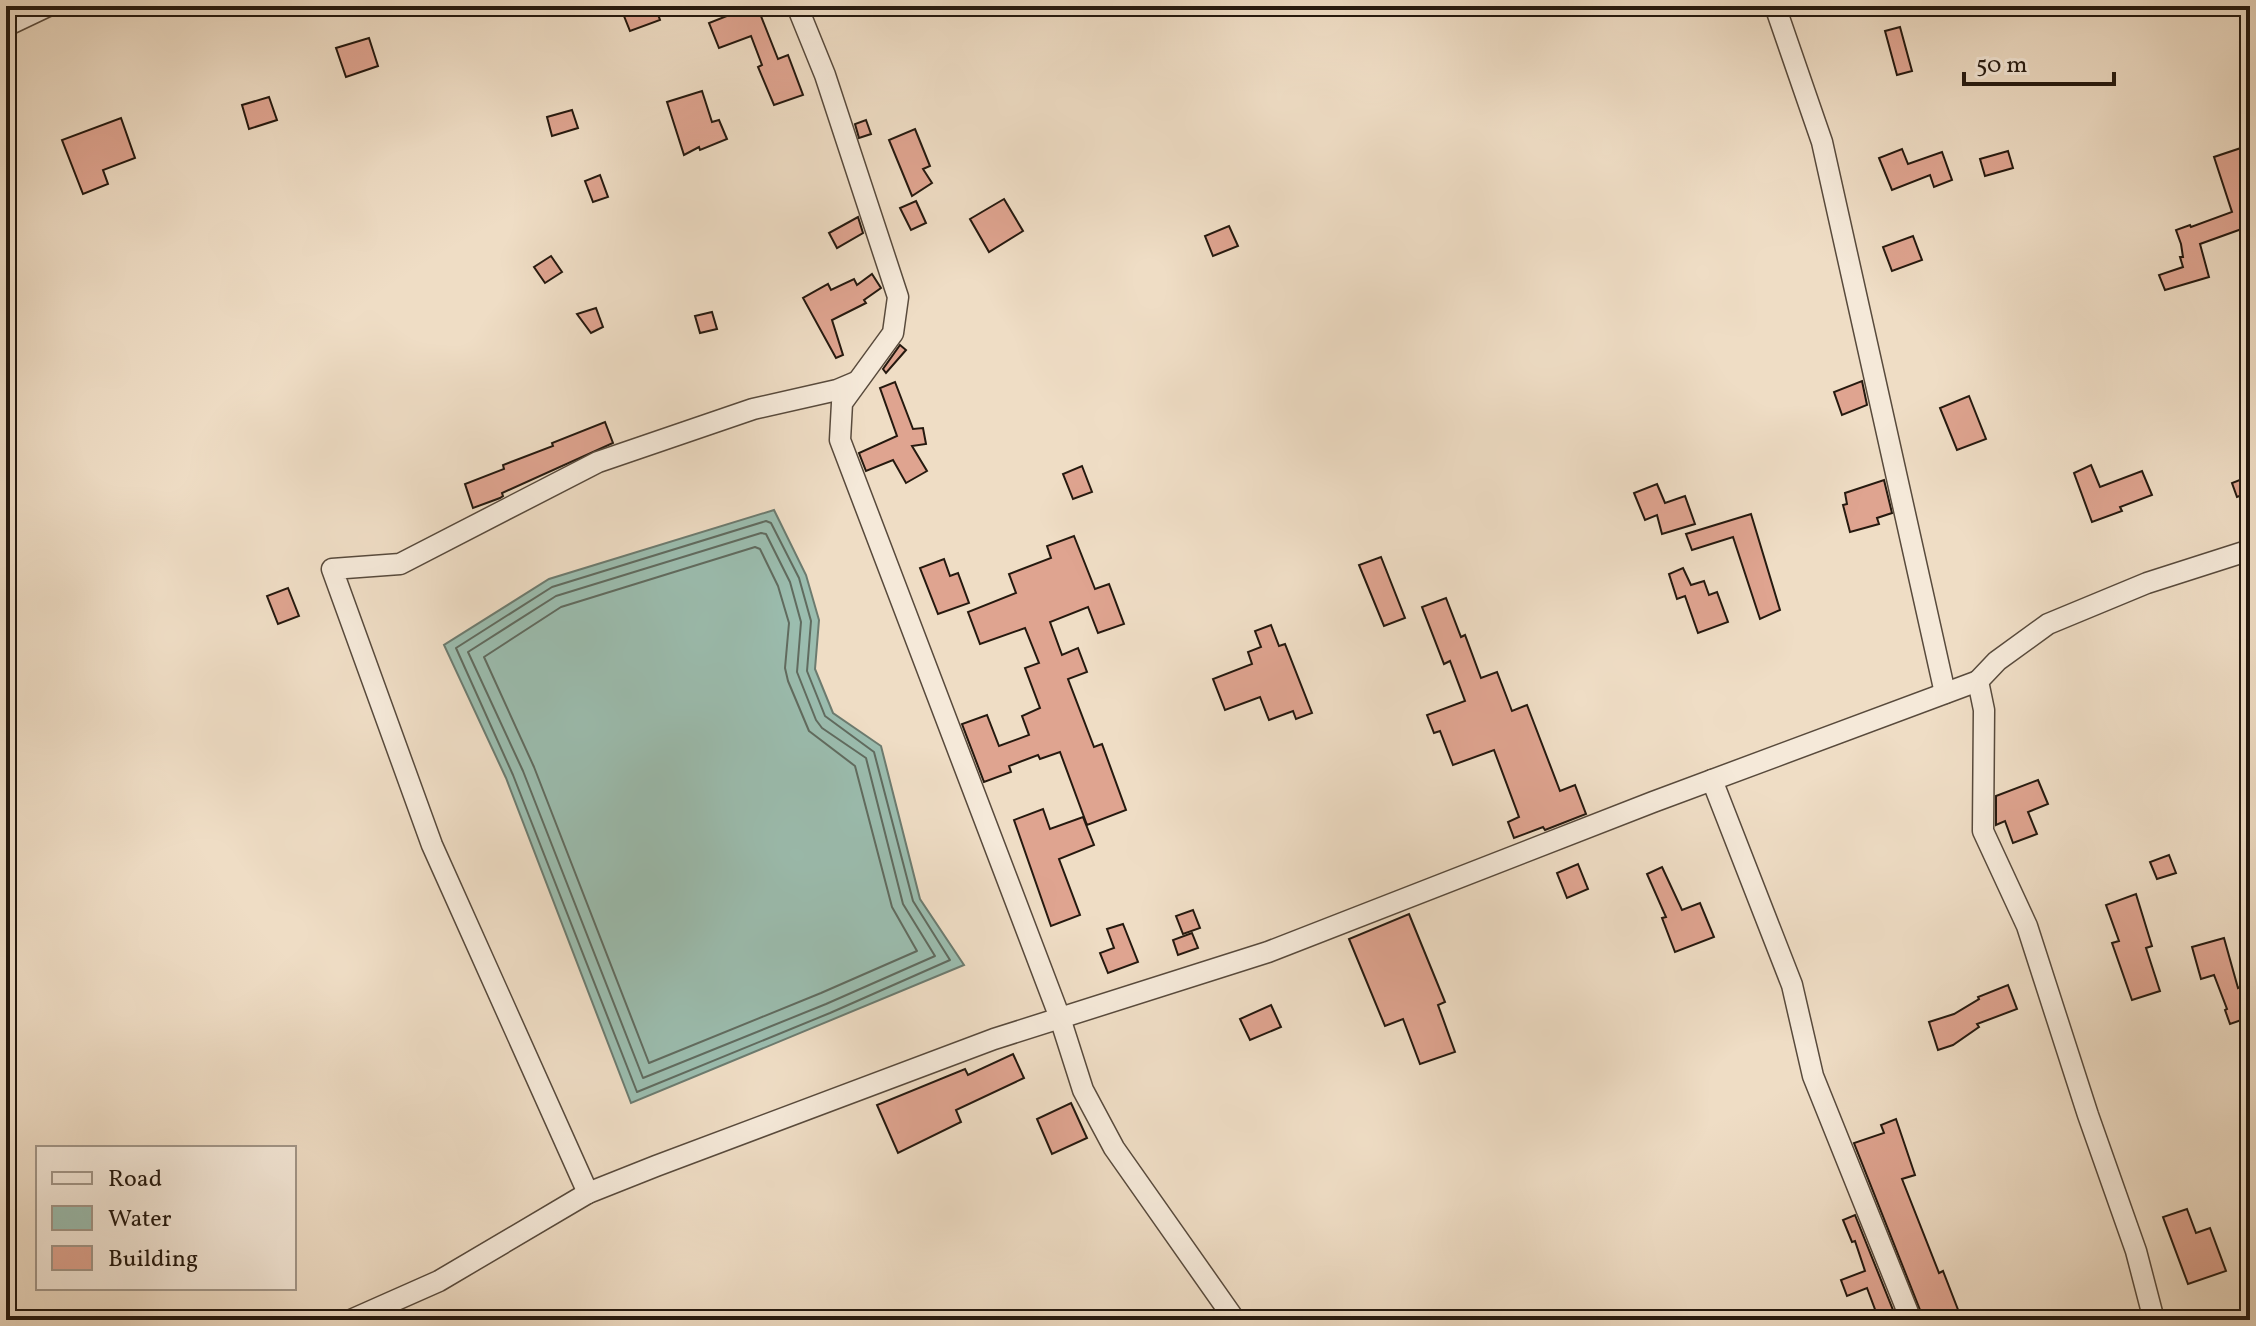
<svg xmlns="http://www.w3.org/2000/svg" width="2256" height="1326" font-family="Vollkorn,serif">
<rect width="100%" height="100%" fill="#efddc5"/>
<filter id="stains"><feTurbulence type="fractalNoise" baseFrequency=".0025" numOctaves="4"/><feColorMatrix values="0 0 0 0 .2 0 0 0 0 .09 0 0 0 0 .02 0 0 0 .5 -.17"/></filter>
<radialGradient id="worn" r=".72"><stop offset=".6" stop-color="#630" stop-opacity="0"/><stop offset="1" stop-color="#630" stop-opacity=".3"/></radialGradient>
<path fill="#9bbdaf" stroke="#6c7b6f" stroke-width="2" d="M774,510L806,575L819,620L815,669L833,713L881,746L920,899L964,965L631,1103L506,778L444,645L549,579Z"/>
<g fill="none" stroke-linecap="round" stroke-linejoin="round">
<g stroke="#606b5f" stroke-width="2">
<path d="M766,521L771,523L799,578L811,621L807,671L825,716L874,752L913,901L950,960L830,1013L637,1092L513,775L456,648L552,587Z"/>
<path d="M761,533L766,534L790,582L801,622L797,672L816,720L822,728L866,758L903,904L935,956L826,1004L643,1078L523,771L468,652L556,596Z"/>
<path d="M755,547L760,549L778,586L789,623L785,668L788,681L809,731L855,766L892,907L917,951L821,993L649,1063L534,767L484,657L561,607Z"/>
</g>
</g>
<g fill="#dfa490" stroke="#25190f" stroke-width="2">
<path d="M620,6H655L660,20L630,31Z"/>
<path d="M752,6H757L778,59L788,55L803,95L774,105L758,67L762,65L751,36L719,48L709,23Z"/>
<path d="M1900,27L1912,71L1897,75L1885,31Z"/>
<path d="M369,38L378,66L346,77L336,48Z"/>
<path d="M702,91L712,122L719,120L727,139L700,150L699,147L684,155L667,102Z"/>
<path d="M269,97L277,120L249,129L242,105Z"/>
<path d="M572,110L578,128L552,136L547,117Z"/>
<path d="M121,118L135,158L103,170L108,184L83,194L62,140Z"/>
<path d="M866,120L871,134L859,138L855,124Z"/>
<path d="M915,129L930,166L923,169L932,183L912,196L889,140Z"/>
<path d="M2250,145V226L2200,244L2209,277L2165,290L2159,275L2183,267L2180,257H2183L2181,244L2176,230L2190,225L2191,227L2232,212L2214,157Z"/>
<path d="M1902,149L1908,164L1942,152L1952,180L1934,187L1930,175L1892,190L1879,158Z"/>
<path d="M2008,151L2013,168L1985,176L1980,159Z"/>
<path d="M600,175L608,197L593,202L585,181Z"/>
<path d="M1004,199L1023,231L989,252L970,219Z"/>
<path d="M916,201L926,223L911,230L900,208Z"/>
<path d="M858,217L863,233L837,248L829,233Z"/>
<path d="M1229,226L1238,246L1213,256L1205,236Z"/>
<path d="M1913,236L1922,260L1892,271L1883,247Z"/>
<path d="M551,256L562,272L545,283L534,267Z"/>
<path d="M872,274L881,288L864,300L866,303L832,320L843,355L836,358L803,298L828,284L831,290L854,279L857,285Z"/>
<path d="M596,308L603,327L591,333L577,314Z"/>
<path d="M712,312L717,329L700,333L695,316Z"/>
<path d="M900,345L906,350L886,373L883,369Z"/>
<path d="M1862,381L1867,405L1842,415L1834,392Z"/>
<path d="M895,382L913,429L923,428L926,444L912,446L927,471L906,483L893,460L866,471L859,453L897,436L880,388Z"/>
<path d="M1969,396L1986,439L1957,450L1940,408Z"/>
<path d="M605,422L613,443L502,493L503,496L500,498L473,508L465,484L504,469L503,465L553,446L552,443Z"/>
<path d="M2091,465L2100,487L2142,471L2152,495L2120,507L2122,511L2092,522L2074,473Z"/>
<path d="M1082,466L1092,492L1073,499L1063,474Z"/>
<path d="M2250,476V492L2237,497L2232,483Z"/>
<path d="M1884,480L1892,513L1877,518L1879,524L1850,532L1843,505L1847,504L1845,493Z"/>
<path d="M1657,484L1665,503L1685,496L1695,524L1662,534L1657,515L1645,520L1634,493Z"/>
<path d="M1751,514L1780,610L1760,619L1733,537L1692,550L1686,534Z"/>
<path d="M1074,536L1095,589L1109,584L1124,624L1098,633L1088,607L1050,622L1062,655L1078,648L1087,672L1068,679L1094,747L1102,744L1126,810L1087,825L1060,752L1040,759L1038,755L1009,766L1011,772L984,782L962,724L987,715L999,746L1029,735L1022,716L1040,708L1025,668L1039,663L1025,628L980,644L968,612L1016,593L1009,574L1051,558L1047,546Z"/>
<path d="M1381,557L1405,618L1384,626L1359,565Z"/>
<path d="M944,559L950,576L958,573L969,603L938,614L920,568Z"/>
<path d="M1683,568L1691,585L1704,581L1709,595L1717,592L1728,622L1698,633L1685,596L1677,599L1669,574Z"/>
<path d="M288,588L299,616L278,624L267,596Z"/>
<path d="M1446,598L1461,637L1465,635L1481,678L1497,672L1512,711L1527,705L1560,791L1575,785L1586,814L1545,830L1543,827L1514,838L1508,822L1519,817L1494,750L1453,765L1440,731L1434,733L1427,715L1465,701L1450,661L1444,664L1422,607Z"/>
<path d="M1271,625L1279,646L1285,644L1312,713L1296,719L1293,711L1269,720L1260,697L1225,710L1213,679L1252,664L1248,652L1261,647L1255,631Z"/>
<path d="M2038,780L2048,804L2028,812L2037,834L2013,843L2005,821L1996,825V796Z"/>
<path d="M1043,809L1050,829L1083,817L1094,845L1059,859L1080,915L1051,926L1014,820Z"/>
<path d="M2169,855L2176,873L2157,879L2150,862Z"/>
<path d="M1578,864L1588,889L1567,898L1557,873Z"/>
<path d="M1662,867L1682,910L1700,903L1714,937L1675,952L1662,918L1666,917L1647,874Z"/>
<path d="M2136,894L2152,946L2146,948L2160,991L2132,1000L2112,943L2119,941L2106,905Z"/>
<path d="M1193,910L1200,928L1183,934L1176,916Z"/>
<path d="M1409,914L1445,1002L1438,1005L1455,1052L1420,1064L1403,1019L1385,1026L1349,939Z"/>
<path d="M1123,924L1138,962L1108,973L1100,953L1114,948L1107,929Z"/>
<path d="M1192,933L1198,948L1178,955L1173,940Z"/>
<path d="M2224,938L2238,988L2244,985L2250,1002V1017L2230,1024L2225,1010L2227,1009L2214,975L2201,979L2192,947Z"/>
<path d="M2008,985L2017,1009L1977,1024L1979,1027L1953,1045L1938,1050L1929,1022L1954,1014L1979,999L1978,997Z"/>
<path d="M1271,1005L1281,1027L1250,1040L1240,1019Z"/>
<path d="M1013,1054L1024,1078L956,1110L961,1122L898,1153L877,1105L965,1069L968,1075Z"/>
<path d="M1071,1103L1087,1138L1052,1154L1037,1119Z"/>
<path d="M1896,1119L1915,1175L1902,1179L1939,1273L1943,1271L1962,1320H1924L1854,1143L1884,1133L1881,1125Z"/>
<path d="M2187,1209L2196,1233L2210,1228L2226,1271L2188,1284L2163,1217Z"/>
<path d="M1855,1215L1897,1320H1879L1867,1288L1847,1296L1841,1280L1865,1271L1855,1241L1852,1242L1843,1220Z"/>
</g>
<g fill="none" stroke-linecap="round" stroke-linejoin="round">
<defs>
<g id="street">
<path d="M797,6L825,75L898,297L893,333L842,403L840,440L1060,1018L1083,1090L1114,1148L1235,1320"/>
<path d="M1775,6L1822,142L1945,693"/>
<path d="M6,26L48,6"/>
<path d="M1712,780L1792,985L1813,1076L1911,1320"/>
<path d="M588,1193L432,845L332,569L400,564L598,462L753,409L837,390L856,382"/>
<path d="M351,1320L439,1281L588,1193L656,1166L994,1039L1268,952L1653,802L1978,681"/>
<path d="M2154,1320L2136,1251L2088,1115L2027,926L1983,831L1984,710L1978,681L1997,661L2048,624L2147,583L2250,550"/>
</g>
</defs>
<use href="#street" stroke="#584a3c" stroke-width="23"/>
<use href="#street" stroke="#f5e9d9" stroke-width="20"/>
</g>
<rect width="2256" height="1326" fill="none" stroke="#efddc5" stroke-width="32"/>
<rect x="8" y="8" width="2240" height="1310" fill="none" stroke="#25190f" stroke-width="4"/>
<rect x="16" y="16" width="2224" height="1294" fill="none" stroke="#25190f" stroke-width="2"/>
<rect x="36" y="1146" width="260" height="144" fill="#f5e9d9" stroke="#a29688" stroke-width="2"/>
<rect x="52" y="1172" width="40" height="12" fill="#f5e9d9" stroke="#a29688" stroke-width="2"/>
<text x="108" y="1186" font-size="24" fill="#25190f">Road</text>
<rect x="52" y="1206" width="40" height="24" fill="#9bbdaf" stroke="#a29688" stroke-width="2"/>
<text x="108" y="1226" font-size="24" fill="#25190f">Water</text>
<rect x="52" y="1246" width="40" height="24" fill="#dfa490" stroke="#a29688" stroke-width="2"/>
<text x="108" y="1266" font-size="24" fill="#25190f">Building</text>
<path d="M1964 72v12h150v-12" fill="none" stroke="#25190f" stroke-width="4"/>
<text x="1976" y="72" font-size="24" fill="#25190f" stroke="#f5e9d9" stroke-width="6" paint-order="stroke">50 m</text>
<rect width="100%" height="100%" filter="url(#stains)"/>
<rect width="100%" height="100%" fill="url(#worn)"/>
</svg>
